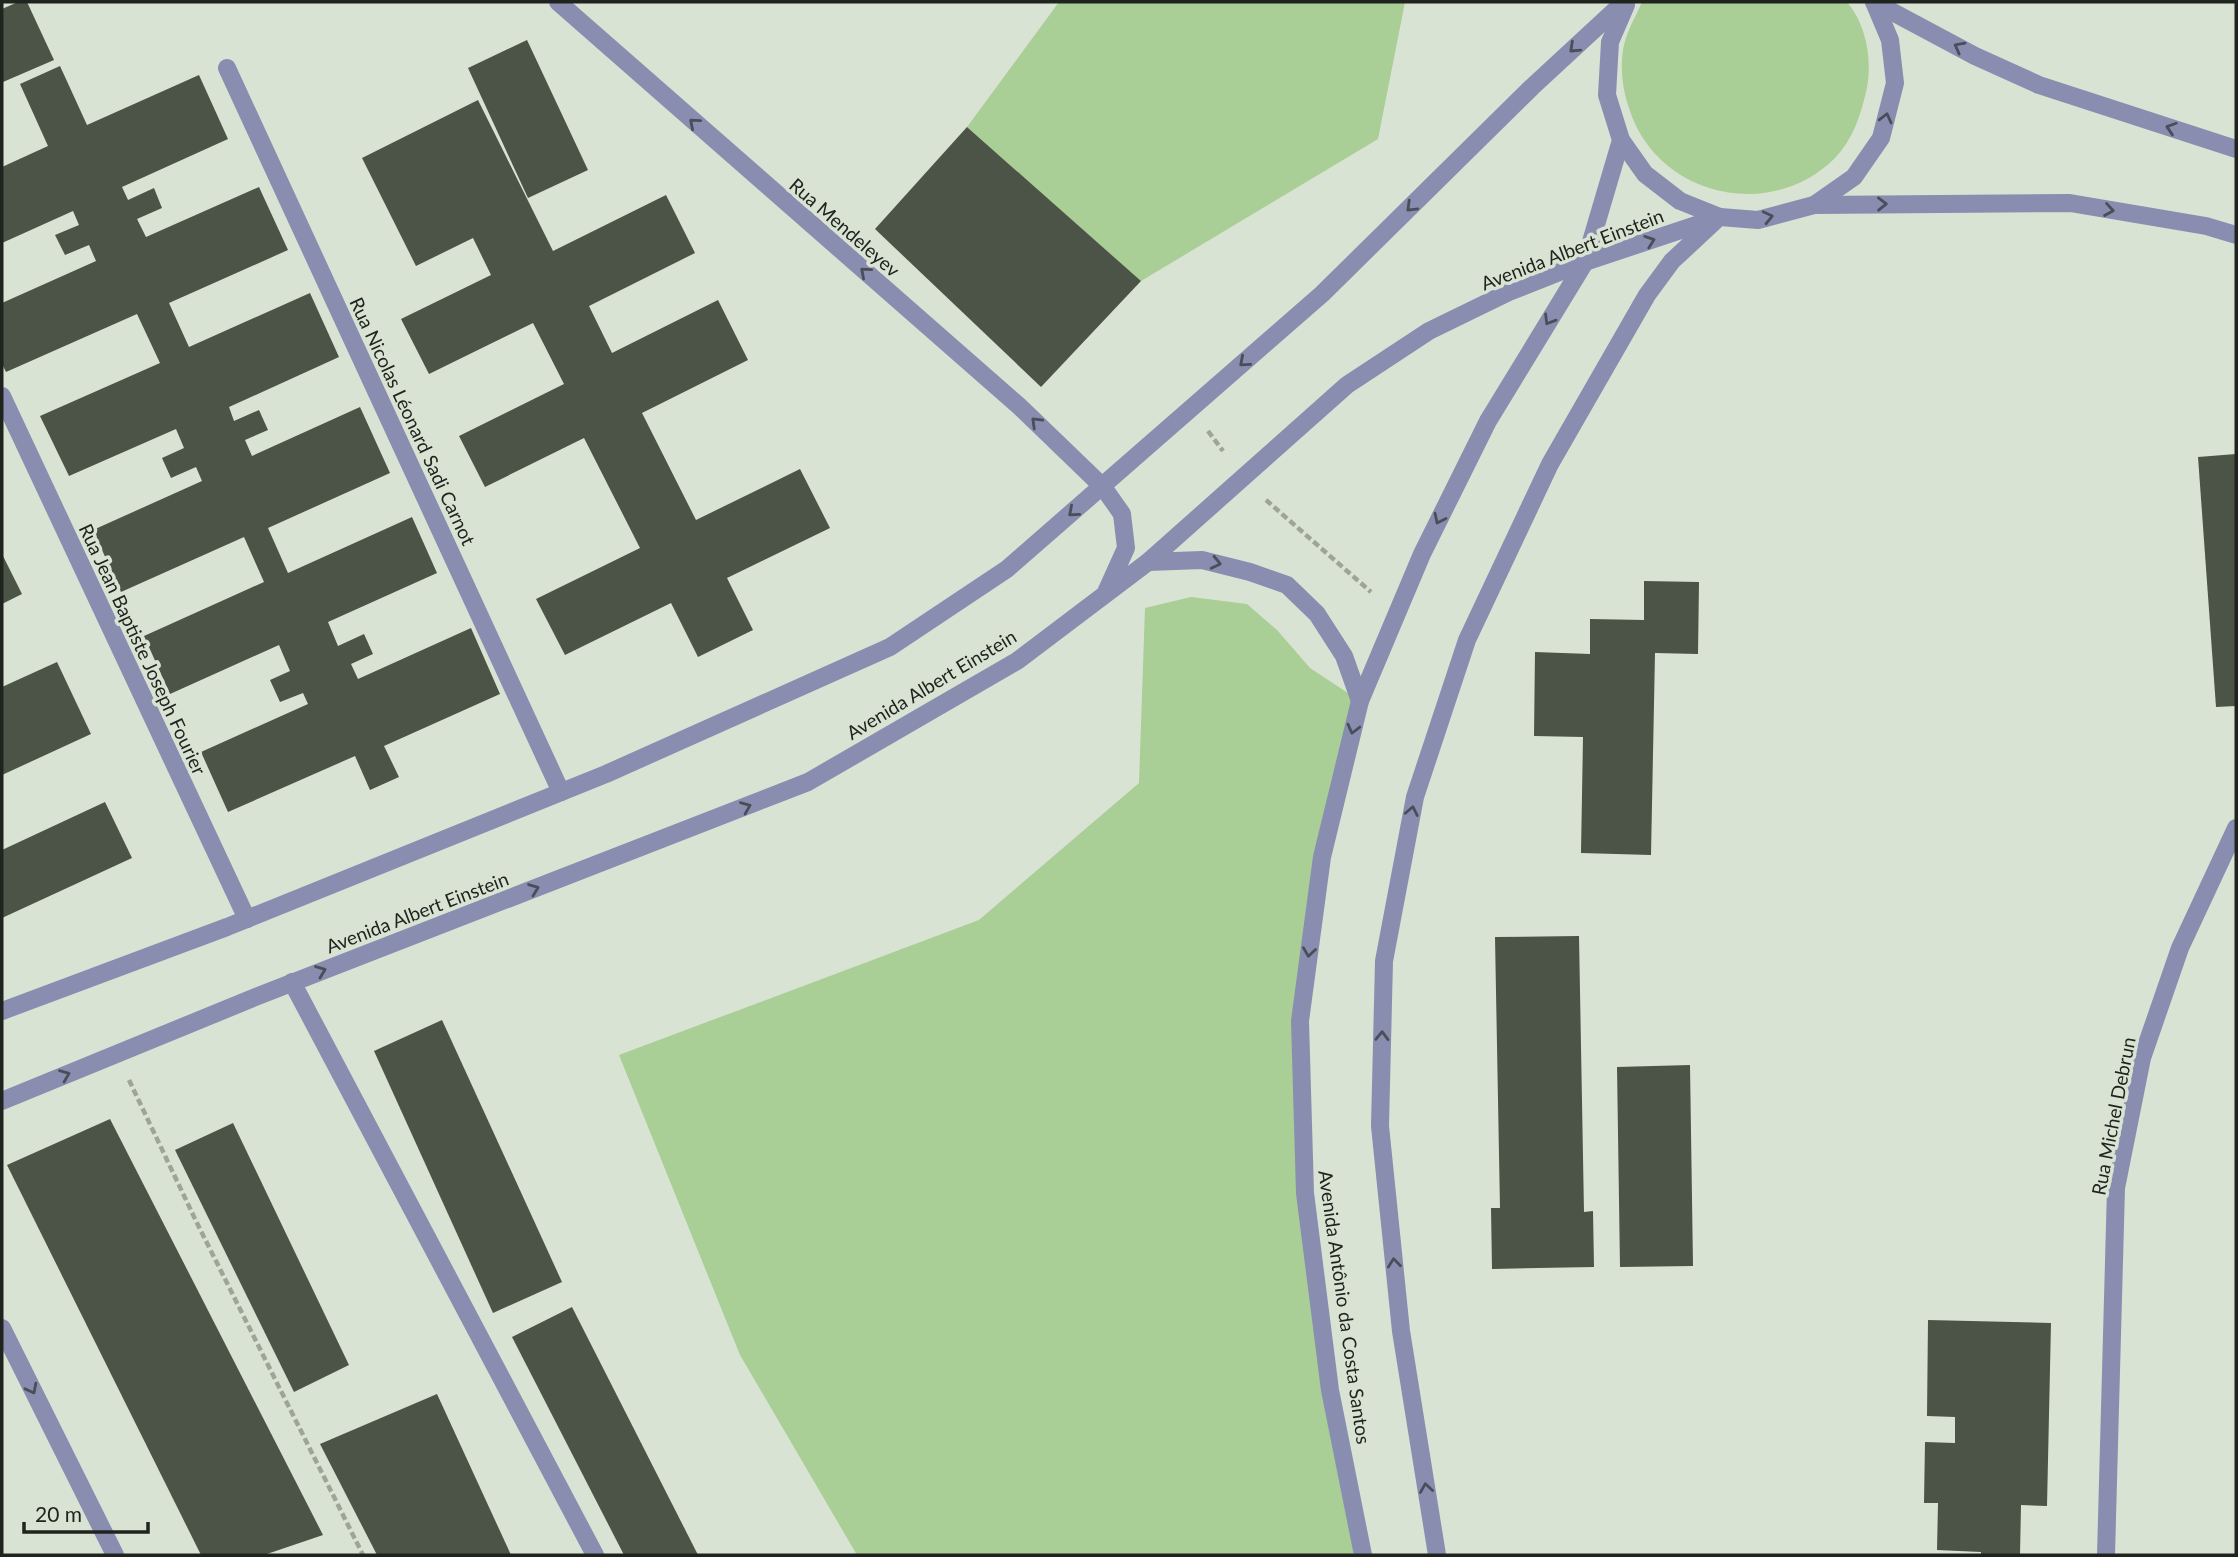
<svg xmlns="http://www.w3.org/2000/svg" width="2238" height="1557" font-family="Lato,sans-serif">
<rect width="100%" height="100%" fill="#d9e3d3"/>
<g fill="#a9ce96">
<path d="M1059,2H1405L1378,139L1141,281L967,127Z"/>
<path d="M1642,2H1847C1867,25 1873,63 1866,92C1860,117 1853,139 1835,158C1770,223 1656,196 1629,108C1622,88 1619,62 1625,41C1629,27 1637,14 1642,2Z"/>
<path d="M1191,597L1247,604L1277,630L1310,668L1360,701L1322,857L1300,1021L1305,1193L1363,1555H857L740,1355L619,1055L979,920L1139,783L1145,608Z"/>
</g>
<g fill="#4b5446">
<path d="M18,2H27L54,60L3,82L2,9Z"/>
<path d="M527,40L588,170L528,198L468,68Z"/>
<path d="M60,66L87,125L199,75L228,139L122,187L128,200L154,188L162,208L137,219L146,237L259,187L288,250L169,303L189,347L310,293L339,357L229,407L234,421L259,410L268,430L245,440L252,456L360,407L390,473L268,528L288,573L412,517L437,573L328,622L338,646L364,634L373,654L351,664L358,679L471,628L500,694L384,746L399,777L370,790L355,756L228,812L201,752L308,704L303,693L280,702L270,680L290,671L279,645L170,694L144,636L264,582L244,537L121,592L93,530L202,481L196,467L171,478L162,458L184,448L176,429L69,476L40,416L160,363L137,314L6,372L2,364V303L96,261L89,245L65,255L55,235L79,225L73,211L2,243V167L48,146L20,84Z"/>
<path d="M478,100L553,251L666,195L695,253L589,306L612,353L718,300L748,360L642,413L696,520L800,469L830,528L727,578L753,630L698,657L671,603L565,655L536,599L640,548L584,438L485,487L459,436L564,384L533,323L429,374L401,319L491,275L473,238L416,266L362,158Z"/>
<path d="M967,127L1141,281L1041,387L875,229Z"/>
<path d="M2236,454V706L2216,707L2198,457Z"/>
<path d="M2,554L22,594L2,604Z"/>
<path d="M1644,581L1699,582L1698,654L1655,653L1651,855L1581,853L1583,737L1534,736L1535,652L1590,654V619L1644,620Z"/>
<path d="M57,662L91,734L2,775V687Z"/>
<path d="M105,802L132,858L2,918V850Z"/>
<path d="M1579,936L1584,1212L1593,1211L1594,1267L1492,1269L1491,1208H1500L1495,937Z"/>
<path d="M442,1020L562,1282L493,1313L374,1051Z"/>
<path d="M1690,1065L1693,1266L1620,1267L1617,1067Z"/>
<path d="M110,1119L323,1535L264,1555H201L7,1165Z"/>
<path d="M233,1123L349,1365L294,1392L175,1150Z"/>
<path d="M572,1307L698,1555H624L512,1337Z"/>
<path d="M1928,1320L2051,1323L2047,1506L2021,1505L2020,1555H1981V1552L1937,1550L1938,1503H1924L1925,1442L1955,1443V1417L1927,1416Z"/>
<path d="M437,1394L511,1555H377L320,1444Z"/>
</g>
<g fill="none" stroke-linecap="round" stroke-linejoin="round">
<g stroke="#9da598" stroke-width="4.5" stroke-dasharray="7 3.5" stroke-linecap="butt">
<path d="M1208,431L1223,451"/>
<path d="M1266,500L1371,592"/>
<path d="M129,1080L196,1221L363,1555"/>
</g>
<g stroke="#898eb1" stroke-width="18">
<path d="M227,68L561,792"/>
<path d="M2,396L247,919"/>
<path d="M292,982L595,1555"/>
</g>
<g stroke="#898eb1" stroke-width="18">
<path d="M558,2L1019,406L1103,487"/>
<path d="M2,1328L115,1555"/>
<path d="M2106,1555L2116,1188L2142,1058L2180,948L2236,828"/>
</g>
<g stroke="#898eb1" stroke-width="18">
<path d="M1874,2L1975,56L2039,85L2236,149"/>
<path d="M1621,140L1645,174L1680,201L1720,217"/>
<path d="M1814,205L1854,177L1881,138L1895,83L1890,40L1874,2"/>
<path d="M1103,487L1122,514L1126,548L1107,590"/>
<path d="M1148,562L1202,560L1250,572L1287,585L1317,614L1344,656L1360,701"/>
<path d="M2,1011L227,927L606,774L890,647L1007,569L1322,294L1532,87L1624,2"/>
<path d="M2,1101L258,996L808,782L1017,661L1148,562L1347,385L1429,331L1509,292L1585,262L1720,217L1758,220L1814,205L2070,203L2206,226L2236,235"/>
<path d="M1363,1555L1330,1390L1305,1193L1300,1021L1322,857L1360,701L1422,554L1488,421L1585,262L1621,140L1607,95L1610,42L1626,5"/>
<path d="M1437,1555L1401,1331L1380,1126L1384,961L1415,797L1467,640L1550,464L1647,295L1672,261L1715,221"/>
</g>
</g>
<defs><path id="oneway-chevron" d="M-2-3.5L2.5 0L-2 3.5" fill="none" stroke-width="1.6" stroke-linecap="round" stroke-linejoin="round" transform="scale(1.75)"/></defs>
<g stroke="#4a4e59">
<use href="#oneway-chevron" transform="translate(1959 47) rotate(-152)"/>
<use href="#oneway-chevron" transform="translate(1574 48) rotate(137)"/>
<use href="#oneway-chevron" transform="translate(1886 118) rotate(-76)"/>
<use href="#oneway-chevron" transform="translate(694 123) rotate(-139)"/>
<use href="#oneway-chevron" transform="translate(2171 128) rotate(-162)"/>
<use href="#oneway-chevron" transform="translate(1882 204) rotate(-1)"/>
<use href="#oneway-chevron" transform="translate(1411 207) rotate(136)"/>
<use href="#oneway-chevron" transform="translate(2109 210) rotate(9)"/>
<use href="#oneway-chevron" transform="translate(1768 217) rotate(-13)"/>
<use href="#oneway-chevron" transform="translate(1650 241) rotate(-19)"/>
<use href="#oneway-chevron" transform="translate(865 272) rotate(-139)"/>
<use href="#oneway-chevron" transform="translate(1549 320) rotate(121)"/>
<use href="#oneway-chevron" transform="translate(1244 362) rotate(139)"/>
<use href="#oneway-chevron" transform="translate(1036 422) rotate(-136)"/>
<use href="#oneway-chevron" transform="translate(1073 512) rotate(139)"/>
<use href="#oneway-chevron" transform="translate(1439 519) rotate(116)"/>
<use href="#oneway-chevron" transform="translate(1216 563) rotate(13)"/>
<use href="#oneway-chevron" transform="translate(1353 729) rotate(104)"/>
<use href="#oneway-chevron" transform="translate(746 807) rotate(-22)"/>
<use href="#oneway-chevron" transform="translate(1412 811) rotate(-79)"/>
<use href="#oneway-chevron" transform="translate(534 889) rotate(-21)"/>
<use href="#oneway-chevron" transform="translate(1309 952) rotate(98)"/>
<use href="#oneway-chevron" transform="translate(321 971) rotate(-21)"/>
<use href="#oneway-chevron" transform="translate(1382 1036) rotate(-89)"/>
<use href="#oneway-chevron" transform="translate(65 1075) rotate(-22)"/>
<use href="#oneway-chevron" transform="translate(1394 1263) rotate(-96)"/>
<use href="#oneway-chevron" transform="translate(32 1389) rotate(63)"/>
<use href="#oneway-chevron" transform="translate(1426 1488) rotate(-99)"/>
</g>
<g text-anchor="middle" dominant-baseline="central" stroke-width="7" stroke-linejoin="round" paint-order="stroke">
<g font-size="19" fill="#20241e" stroke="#d9e3d3">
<text transform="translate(845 227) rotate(41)">Rua Mendeleyev</text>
<text transform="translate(1572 249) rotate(-21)">Avenida Albert Einstein</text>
<text transform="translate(413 421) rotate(65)">Rua Nicolas Léonard Sadi Carnot</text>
<text transform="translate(143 649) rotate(65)">Rua Jean Baptiste Joseph Fourier</text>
<text transform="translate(931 684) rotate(-31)">Avenida Albert Einstein</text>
<text transform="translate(417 912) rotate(-21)">Avenida Albert Einstein</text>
<text transform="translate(2113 1116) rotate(-79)">Rua Michel Debrun</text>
<text transform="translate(1345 1307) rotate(82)">Avenida Antônio da Costa Santos</text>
</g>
</g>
<rect width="2238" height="1557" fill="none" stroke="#20241e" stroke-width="7"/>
<path d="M24 1522v10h124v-10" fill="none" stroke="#20241e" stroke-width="3.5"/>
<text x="35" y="1522" font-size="21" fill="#20241e" stroke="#d9e3d3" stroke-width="5" paint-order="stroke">20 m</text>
</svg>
